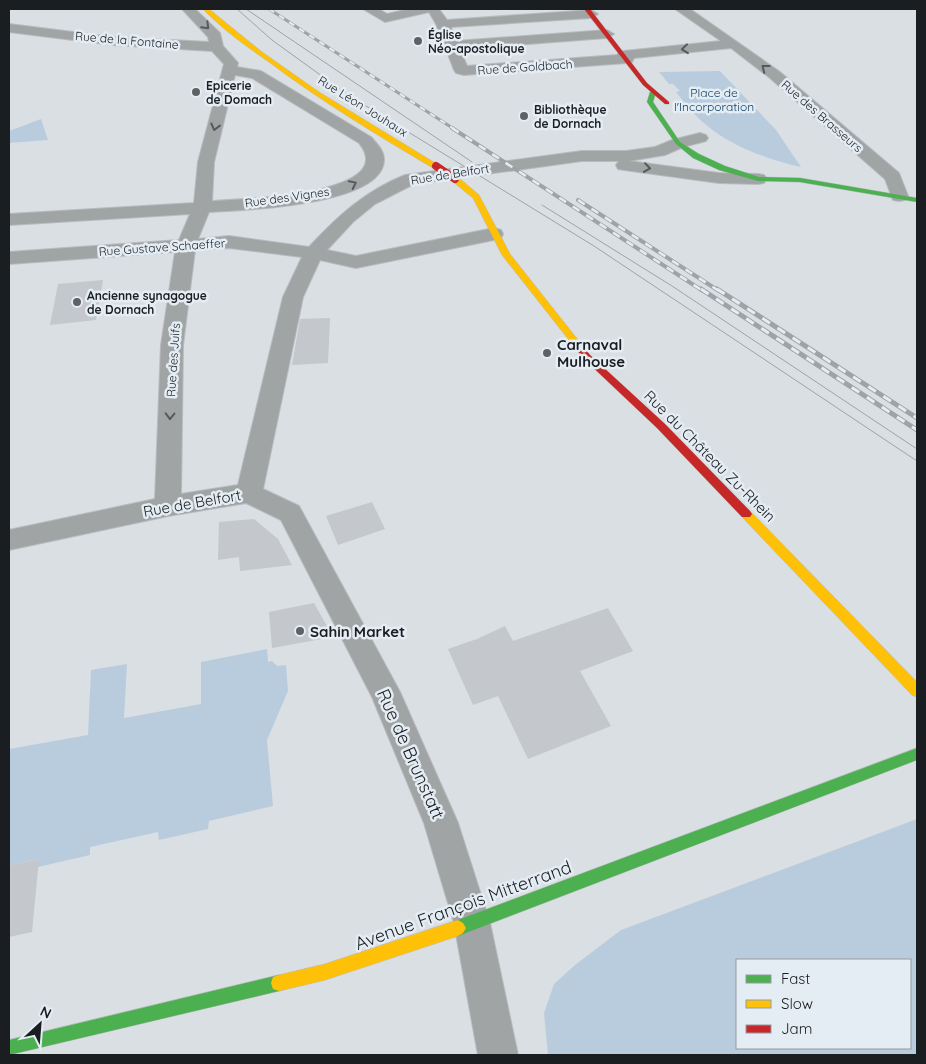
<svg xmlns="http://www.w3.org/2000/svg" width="926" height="1064" font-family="Quicksand,sans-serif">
<rect width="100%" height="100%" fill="#dadfe4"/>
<g fill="#b9ccdd" fill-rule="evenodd">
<path d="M720,71L776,130L801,167C767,159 732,147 705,124C694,115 685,103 676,92L680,91L673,84H669L659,72Z"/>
<path d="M41,119L48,140L9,143V131Z"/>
<path d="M267,649L268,662L272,661L277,666L286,665L288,691L267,740L273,806L209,821L208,829L159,840L158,832L90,847V855L38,867V859L9,865V749L88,735L91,670L127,664L124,718L201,704V662Z"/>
<path d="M917,819V1055H548L544,1013L554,984L575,965L621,930ZM910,960V1048H737V960Z"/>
</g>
<g fill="#c4c7cb">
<path d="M103,280L96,320L50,325L58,284Z"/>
<path d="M330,318L328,363L292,365L300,319Z"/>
<path d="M372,502L385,529L338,545L326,516Z"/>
<path d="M254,519L278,539L292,565L240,571L239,557L218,560L219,522Z"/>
<path d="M314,603L333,637L272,648L269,612Z"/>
<path d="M608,608L633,651L580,671L611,726L528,759L498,696L473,705L448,649L477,639L505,626L513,641Z"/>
<path d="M39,859L32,932L9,937V865Z"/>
</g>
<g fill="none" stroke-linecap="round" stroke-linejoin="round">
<defs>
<g id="street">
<path d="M182,9H195L220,33L223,46L238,63L237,67L261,71L371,137C376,143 384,150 384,159C385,206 241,210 209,212L198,239L229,236L309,247C338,216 365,191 405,175L582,151H626L655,147L672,140L700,133L706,135L708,138L706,141L683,147L665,155L629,161L719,173L758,174L764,175L767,179L764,183L758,184L719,183L624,170L618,169L616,165L619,161H582L414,184L375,204L353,222L327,250L356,256L494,228L501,230L503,234L501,238L494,240L356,268L320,260L303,297L263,489L299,506L400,692L458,823L490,923L518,1055H478L454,923L424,823L372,697L281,520L246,503L168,516L9,550V530L155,499L161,345L175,252L9,264V252L179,240L190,214L9,225V214L194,203L198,162L224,64L212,51L113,45L9,32V24L113,37L209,42L208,37ZM235,75L252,78L359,143C402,196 236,199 212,201L214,162ZM229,248L302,257L283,297L238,485L181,494L183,345L195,250Z"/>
<path d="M363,9H379L387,14L409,9H439L447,20L591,10L598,14L591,18L451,27L456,41L607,30L614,34L607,38L460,49L467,66L617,55L619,52L624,51L721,41L675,9H690L780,72L899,173L908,196L905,200L899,201L893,200L885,179L770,78L731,48L634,58L632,62L627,63L464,75L456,73L454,70L436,24L429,12L385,22Z"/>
</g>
<g id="fast">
<path d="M653,90L656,92L653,102L680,142L699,154L725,166L759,177L800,178L917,198V202L800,182L758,181L719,170L693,158L676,144L647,102L650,92Z"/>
<path d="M917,748V760L458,936L453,933L450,928L453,923L458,920Z"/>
<path d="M279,975L285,977L287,983L285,989L279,991L9,1055V1040Z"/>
</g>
<g id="slow">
<path d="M203,9H209L262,52L319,92L440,166L433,168C377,135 321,101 269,62C246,46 222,29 203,9Z"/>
<path d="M452,177H458L479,195L510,254L582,345V349H576L502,255L473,198L452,181Z"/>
<path d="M746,510L750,511L917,682V697L912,695L742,517L740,514L742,511Z"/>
<path d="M458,920L463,923L466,928L463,933L458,936L325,980L279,991L273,989L271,983L273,977L279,975L325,964Z"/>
</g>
<g id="jam">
<path d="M584,9H590L647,83L669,102V104H665L643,85Z"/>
<path d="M579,344L582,345L590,355L665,424L750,511L752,514L750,517H742L657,428L584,359L574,347Z"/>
</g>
</defs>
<use href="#street" stroke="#b8bcc0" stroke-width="2"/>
<use href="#fast" stroke="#b8bcc0" stroke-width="1"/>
<use href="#slow" stroke="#b8bcc0" stroke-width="1"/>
<use href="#jam" stroke="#b8bcc0" stroke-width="1"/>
<use href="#street" fill="#a1a4a5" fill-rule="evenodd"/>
<use href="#fast" fill="#4caf50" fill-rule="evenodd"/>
<use href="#slow" fill="#ffc107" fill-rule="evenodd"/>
<use href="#jam" fill="#c62828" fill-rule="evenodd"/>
<g stroke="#9fa3a5" stroke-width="1">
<path d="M237,9L272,40L348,95L594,246L917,461"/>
<path d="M246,9L472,162"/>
<path d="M542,205L672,286L917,449"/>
</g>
<defs>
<path id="rail-far2" d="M269,9L454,129"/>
<g id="rail-far1">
<path d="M452,128L703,291"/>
<path d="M578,200L719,291"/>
</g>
<g id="rail">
<path d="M701,289L917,430"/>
<path d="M717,289L917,418"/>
</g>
</defs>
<use href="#rail-far2" stroke="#9fa3a5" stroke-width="3"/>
<use href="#rail-far1" stroke="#9fa3a5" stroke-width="4"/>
<use href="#rail" stroke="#9fa3a5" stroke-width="5"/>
<use href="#rail-far2" stroke="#e4edf4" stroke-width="2" stroke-dasharray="6" stroke-linecap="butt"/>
<use href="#rail-far1" stroke="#e4edf4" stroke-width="2.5" stroke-dasharray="8" stroke-linecap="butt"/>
<use href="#rail" stroke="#e4edf4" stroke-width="3" stroke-dasharray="9" stroke-linecap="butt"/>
<defs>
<path id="jam-bridge" d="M436,166L455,179"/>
</defs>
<use href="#jam-bridge" stroke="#b8bcc0" stroke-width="8" stroke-linecap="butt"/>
<use href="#jam-bridge" stroke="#c62828" stroke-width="8"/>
</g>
<defs><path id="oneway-chevron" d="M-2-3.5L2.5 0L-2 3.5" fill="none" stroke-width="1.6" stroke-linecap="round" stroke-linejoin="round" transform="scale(1.25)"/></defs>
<g stroke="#575a5c">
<use href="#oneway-chevron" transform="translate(206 26) rotate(45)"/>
<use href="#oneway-chevron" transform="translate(685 49) rotate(174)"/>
<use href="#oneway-chevron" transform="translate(765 68) rotate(-142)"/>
<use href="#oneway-chevron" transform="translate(215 127) rotate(104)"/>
<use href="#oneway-chevron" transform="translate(647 168) rotate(8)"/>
<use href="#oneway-chevron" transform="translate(353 184) rotate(-26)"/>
<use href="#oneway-chevron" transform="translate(170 416) rotate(91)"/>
</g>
<g fill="#5e6265" stroke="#e4edf4" stroke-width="2">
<circle cx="418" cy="41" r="5"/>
<circle cx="196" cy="92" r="5"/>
<circle cx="524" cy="116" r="5"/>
<circle cx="77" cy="302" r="5"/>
<circle cx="547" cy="353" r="5"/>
<circle cx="300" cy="631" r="5"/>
</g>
<g text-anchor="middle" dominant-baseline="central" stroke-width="5" stroke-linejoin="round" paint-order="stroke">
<g font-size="12" font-weight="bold" fill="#1b1e21" stroke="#e4edf4" text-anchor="start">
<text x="428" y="34">Église<tspan x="428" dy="14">Néo-apostolique</tspan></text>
<text x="206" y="85">Epicerie<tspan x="206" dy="14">de Domach</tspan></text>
<text x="534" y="109">Bibliothèque<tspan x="534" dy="14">de Dornach</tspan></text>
<text x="87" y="295">Ancienne synagogue<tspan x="87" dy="14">de Dornach</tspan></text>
</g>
<g font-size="12" fill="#1b1e21" stroke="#e4edf4">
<text transform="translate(127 40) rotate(5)">Rue de la Fontaine</text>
<text transform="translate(525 67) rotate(-4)">Rue de Goldbach</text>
<text transform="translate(363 106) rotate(32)">Rue Léon Jouhaux</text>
<text transform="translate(822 116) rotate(41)">Rue des Brasseurs</text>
<text transform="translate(450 174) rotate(-9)">Rue de Belfort</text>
<text transform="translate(287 197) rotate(-8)">Rue des Vignes</text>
<text transform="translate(162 247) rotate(-4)">Rue Gustave Schaeffer</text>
<text transform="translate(173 360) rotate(-86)">Rue des Juifs</text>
</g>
<g font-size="12" fill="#103e62" stroke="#e4edf4">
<text x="714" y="92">Place de<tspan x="714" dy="14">l'Incorporation</tspan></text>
</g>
<g font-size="15" font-weight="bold" fill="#1b1e21" stroke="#e4edf4" text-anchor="start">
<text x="557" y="344">Carnaval<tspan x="557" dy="17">Mulhouse</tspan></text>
<text x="310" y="631">Sahin Market</text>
</g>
<g font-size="15" fill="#1b1e21" stroke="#e4edf4">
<text transform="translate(710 456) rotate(45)">Rue du Château Zu-Rhein</text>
<text transform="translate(192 503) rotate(-10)">Rue de Belfort</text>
</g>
<g font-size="18" fill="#1b1e21" stroke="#e4edf4">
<text transform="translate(411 754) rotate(66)">Rue de Brunstatt</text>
<text transform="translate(463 905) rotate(-20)">Avenue François Mitterrand</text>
</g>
</g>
<rect width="926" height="1064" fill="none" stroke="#1b1e21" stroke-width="20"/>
<rect x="736" y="959" width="175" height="90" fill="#e4edf4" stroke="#949aa0"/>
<rect x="746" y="975" width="25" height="8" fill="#4caf50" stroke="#949aa0"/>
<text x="781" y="984" font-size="15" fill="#1b1e21">Fast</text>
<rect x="746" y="1000" width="25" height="8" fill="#ffc107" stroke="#949aa0"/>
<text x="781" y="1009" font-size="15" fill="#1b1e21">Slow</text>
<rect x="746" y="1025" width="25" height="8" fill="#c62828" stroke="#949aa0"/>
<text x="781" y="1034" font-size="15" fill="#1b1e21">Jam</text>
<g transform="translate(40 1024) rotate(26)" stroke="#e4edf4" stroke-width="4" paint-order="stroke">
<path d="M0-4L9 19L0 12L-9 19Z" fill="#1b1e21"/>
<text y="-8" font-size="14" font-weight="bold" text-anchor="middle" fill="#1b1e21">N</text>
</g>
</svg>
